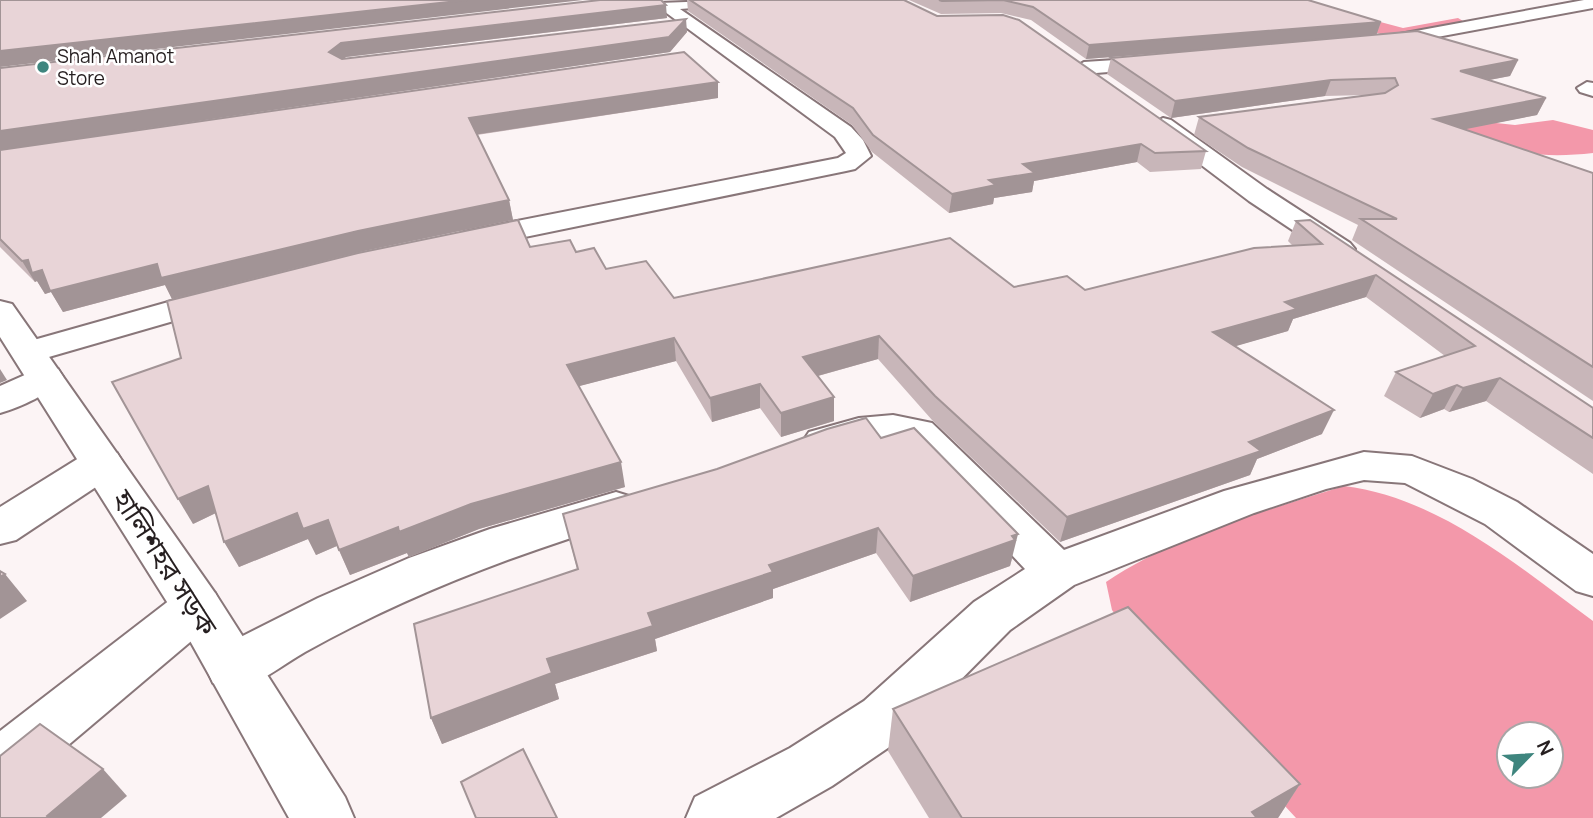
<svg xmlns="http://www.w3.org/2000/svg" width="1593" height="818" font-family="Manrope,'Noto Sans Bengali',sans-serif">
<rect width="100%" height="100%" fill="#fcf4f5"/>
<g fill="#f398aa" fill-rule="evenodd">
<path d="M1458,119L1515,125L1553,120L1593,130V153C1551,158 1511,154 1470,143Z"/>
<path d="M1344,486C1438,497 1519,567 1593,621V818H1296L1141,650L1112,610L1106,582C1178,534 1262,512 1344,486ZM1509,734H1551V776H1509Z"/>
</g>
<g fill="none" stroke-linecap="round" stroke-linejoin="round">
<path fill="#f398aa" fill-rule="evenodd" d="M1354,15L1403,28L1458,18L1468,24L1458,30L1403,40L1347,25L1344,21Z"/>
<defs>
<g id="street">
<path d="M740,0L732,5L680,9L851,127L863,140L871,156L855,169L846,171L471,248L461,245L457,239L461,233L471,230L838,158L846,153L835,137L657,6L659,3Z"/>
<path d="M1584,0H1593V8L1378,48L1369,43L1378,38Z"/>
<path d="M1162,57L1172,63L1169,67L1084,74L1074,68L1084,62Z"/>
<path d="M1587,82L1593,83V96L1580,92L1577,88Z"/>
<path d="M1163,118L1171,120L1267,189L1350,243L1355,249L1350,255L1340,258L1330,255L1249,201L1155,130L1152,125Z"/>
<path d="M218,288L229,291L234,298L229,305L28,363L16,359L10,352L16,345Z"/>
<path d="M45,366L58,369L63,377C51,394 20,407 0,413V386Z"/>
<path d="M893,415L932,423L1064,550L1224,491L1364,452L1412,456L1472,479L1517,502L1593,554V596L1576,591L1485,524L1405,483L1364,480L1326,489L1254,513L1074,585L1010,630L904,737L832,786L776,818H686L695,797L790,748L864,701L974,602L1025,569L904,441C869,437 838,458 809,450L803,441L809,432L859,418Z"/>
<path d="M102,449L117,453L123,463L117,473L16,540L0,544V507L87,453Z"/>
<path d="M616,492L632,497L638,508L632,519C517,553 409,594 305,652C284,664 257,686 234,689C228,690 219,685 213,683L206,667L213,651L318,598L409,558L490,529Z"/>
<path d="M197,587L215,593L222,607L215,621L21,785L0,793V731L179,593Z"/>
</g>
<path id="secondary" d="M0,301L12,304L215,593L345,797L354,818H289L179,621L0,337Z"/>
</defs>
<use href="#street" stroke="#887679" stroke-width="4"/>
<use href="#secondary" stroke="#887679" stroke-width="4"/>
<use href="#street" fill="#fff" fill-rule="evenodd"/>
<use href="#secondary" fill="#fff" fill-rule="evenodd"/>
</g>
<g fill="#c8b6b9">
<path d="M687,0H904L1206,151L1201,169L1150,172L1137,162L1034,181L1032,192L994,198L993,204L949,213L872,152L852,125L688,11Z"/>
<path d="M909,0H1308L1381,22L1376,35L1518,60L1510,76L1489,80L1546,98L1537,115L1464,129L1593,173V401L1352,240L1358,225L1242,167L1194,135L1199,117L1366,95L1325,96L1171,118L1107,74L1111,58L1264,45L1086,59L1031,20L1001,13L941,14Z"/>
<path d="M661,1L667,18L346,57L343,59L687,32L670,52L89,137L718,98L477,135L509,200L513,220L364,251L172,299L165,285L63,312L51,292L45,294L37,281L35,282L0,247V68Z"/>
<path d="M1296,221L1593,408V474L1486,401L1449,412L1444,409L1420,418L1384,396L1396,372L1445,356L1366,297L1293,319L1288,331L1235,346L1322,434L1257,459L1250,475L1060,542L932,420L878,359L818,376L834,421L781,437L760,408L712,422L676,361L579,386L625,487L479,529L409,557L407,553L350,575L337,546L316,555L308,539L239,567L216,513L193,524L530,247L576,252L606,269L674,298L1014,287L1085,290L1293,246L1288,241Z"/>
<path d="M881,438L1012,559L1010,566L910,602L876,553L773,589V598L655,639L657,651L555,684L559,699L442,744L431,718L577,569L563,514Z"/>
<path d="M893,709L1300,784L1278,818H929L888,751Z"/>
</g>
<g fill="#a29496">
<path d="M467,0H583L0,67V51Z"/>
<path d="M666,5L667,18L346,57L334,67L329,52L341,43Z"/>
<path d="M686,19L687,32L670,52L0,150V131Z"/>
<path d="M1381,22L1376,36L1086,59L1089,45Z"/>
<path d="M1518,60L1510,76L1453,87L1460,71Z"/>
<path d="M1331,80L1325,96L1171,118L1175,101Z"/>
<path d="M718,82V98L473,135L469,118Z"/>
<path d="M1546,98L1537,115L1426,137L1434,119Z"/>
<path d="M1141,144L1137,162L1034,181L1032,192L994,198L993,204L949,213L952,194L989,180L1023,164Z"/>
<path d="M509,200L513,220L364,251L172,299L165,285L63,312L51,292L45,294L37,281L35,282L22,261L28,260L42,270L358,231Z"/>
<path d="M1376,275L1366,297L1293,319L1288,331L1205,355L1213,332L1285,302Z"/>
<path d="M879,336L878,359L803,380V357Z"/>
<path d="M674,338L676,361L572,388L567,365Z"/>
<path d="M0,369L7,380L0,383Z"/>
<path d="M1500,378L1486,401L1449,412L1463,388Z"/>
<path d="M760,384V408L712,422L710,398Z"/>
<path d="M1457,385L1444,409L1420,418L1433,394Z"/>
<path d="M834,397V421L781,437V413Z"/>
<path d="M1334,410L1322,434L1257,459L1250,475L1060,542L1067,517L1249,442Z"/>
<path d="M621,462L625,487L479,529L409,557L407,553L350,575L339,550L398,527L471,504Z"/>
<path d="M208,486L222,510L193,524L178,499Z"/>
<path d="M297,513L328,520L339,545L316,555L308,539L239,567L224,542Z"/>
<path d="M878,528L876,553L773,589V598L655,639L657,651L555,684L559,699L442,744L431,718L547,659L648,613L769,565Z"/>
<path d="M1018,534L1010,566L910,602L913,576Z"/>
<path d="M5,574L27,601L0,619V577Z"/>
<path d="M103,769L127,796L101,818H49L47,816Z"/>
<path d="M1300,784L1278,818H1248L1252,812Z"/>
</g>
<g fill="#e8d4d7" stroke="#a29496" stroke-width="2">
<path d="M0,0H467L0,51Z"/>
<path d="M600,0H661L666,5L341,43L329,52L342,59L686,19L669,37L0,131V68Z"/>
<path d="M690,0H904L937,16L1003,15L1019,20L1206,151L1155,153L1141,144L1023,164L1035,173L989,180L996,185L952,194L873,135L853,108Z"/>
<path d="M939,0H1308L1381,22L1089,45L1033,7L1003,0L942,1Z"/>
<path d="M1417,31L1518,60L1460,71L1546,98L1434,119L1593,173V367L1361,219H1397L1248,148L1199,117L1385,93L1398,85L1395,78L1331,80L1175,101L1111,58Z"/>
<path d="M684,52L718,82L469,118L509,200L358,231L161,278L157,264L50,291L42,270L32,273L28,260L22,261L0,239V150Z"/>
<path d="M518,220L530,247L570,240L576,252L594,248L606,269L646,261L674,298L950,238L1014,287L1067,276L1085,290L1254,248L1322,244L1296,221L1310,220L1593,408V438L1500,378L1463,388L1457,385L1433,394L1396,372L1475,346L1376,275L1285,302L1297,309L1213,332L1334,410L1249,442L1261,451L1067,517L935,396L879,336L803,357L834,397L781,413L760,384L710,398L674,338L567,365L621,462L471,504L399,532L398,527L339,550L328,520L303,529L297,513L224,542L208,486L178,499L112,382L181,358L167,301L358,253Z"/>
<path d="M866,418L881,438L914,428L1018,534L1012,536L1015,540L913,576L878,528L769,565L773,572L648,613L653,626L547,659L552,673L431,718L414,624L578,569L563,514L717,469L827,429Z"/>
<path d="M0,571L5,574L0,577Z"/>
<path d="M1128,607L1300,784L1252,812L1257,818H962L893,709Z"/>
<path d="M40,724L103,769L47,816L49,818H0V756Z"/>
<path d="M523,749L557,818H476L461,782Z"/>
</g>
<circle fill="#3e857e" stroke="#fff" stroke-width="2.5" cx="43" cy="67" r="7"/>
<g text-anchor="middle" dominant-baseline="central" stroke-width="5" stroke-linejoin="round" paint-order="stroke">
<g font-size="19" fill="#261f20" stroke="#fff" text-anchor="start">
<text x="57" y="56">Shah Amanot<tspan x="57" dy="22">Store</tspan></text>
</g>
<g font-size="28" fill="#261f20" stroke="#fff">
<text transform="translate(166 562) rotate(57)">হালিশহর সড়ক</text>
</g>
</g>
<g transform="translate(1530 755) rotate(65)"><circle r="33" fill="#ffffff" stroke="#a8a5a6" stroke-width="2"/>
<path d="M0-5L12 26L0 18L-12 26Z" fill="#3e857e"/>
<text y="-10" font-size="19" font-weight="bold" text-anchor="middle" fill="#261f20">N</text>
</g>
</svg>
